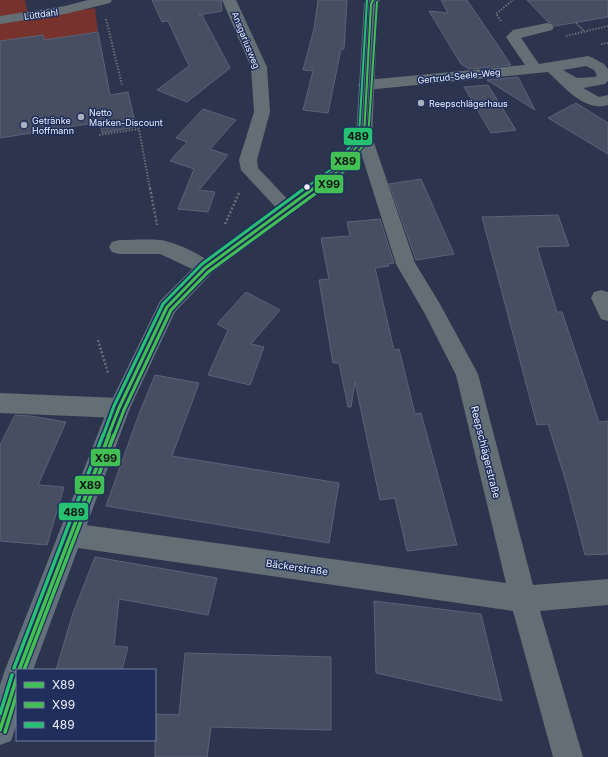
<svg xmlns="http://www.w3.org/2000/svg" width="608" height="757" font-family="Inter,sans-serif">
<rect width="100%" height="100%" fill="#2d354e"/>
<path fill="#77322e" d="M0,0H25L29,18L95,8L98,32L44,40L43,35L0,41Z"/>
<g fill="#484e62" stroke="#5b6278">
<path d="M152,0H221L222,11L199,15H202L230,68L187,102L157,90L189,66L168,21L162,22Z"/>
<path d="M318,0H347L344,49H341L328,113L303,110L313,71L303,70L314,29Z"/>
<path d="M441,0H467L511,65L469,69L461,64L429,11L448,13Z"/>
<path d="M527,0H608V17L555,26L552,23L548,22Z"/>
<path d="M98,32L110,95L128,92L136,127L102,133L100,122L0,138V41L43,35L44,40Z"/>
<path d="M518,77L535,110L487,80Z"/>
<path d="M488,85L516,130L491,133L464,87Z"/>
<path d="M576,103L608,123V154L548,118Z"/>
<path d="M203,109L236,120L210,149L228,155L199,190L215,192L208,212L178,209L194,169L170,161L187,142L176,138Z"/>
<path d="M421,179L454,254L416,260L389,184Z"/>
<path d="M558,215L569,246L537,247L557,312H562L599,422L608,421V554L585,555L567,485L548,424L537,425L482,217Z"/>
<path d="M380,219L394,263L388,264L389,266L375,268L394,350L399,349L415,414L421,413L457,545L407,551L395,498L380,500L355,382L351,407H348L339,363H333L319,280L329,279L321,238L350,236L347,222Z"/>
<path d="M246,292L280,310L251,344L264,347L250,385L208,375L228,330L217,324Z"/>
<path d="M155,375L199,383L172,456L339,483L329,543L106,506L139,414Z"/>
<path d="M15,415L31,416L66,422L38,485L64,487L47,545L0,541V445Z"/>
<path d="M95,557L217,578L208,615L119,599L114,646L128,647L122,670H56L73,613Z"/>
<path d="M374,601L481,614L502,701L376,673Z"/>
<path d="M185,653L331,657V730L211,727L207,757H155V714L179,715Z"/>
</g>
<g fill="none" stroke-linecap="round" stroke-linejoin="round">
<g stroke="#666e77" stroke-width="2" stroke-dasharray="1.5 1.5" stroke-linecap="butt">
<path d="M106,19L122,85"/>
<path d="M501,21L496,14L513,0"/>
<path d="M576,23L584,31"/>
<path d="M566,36L608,26"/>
<path d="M601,44L608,43"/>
<path d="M99,135L139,129L150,189"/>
</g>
<g stroke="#666e77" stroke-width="2.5" stroke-dasharray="2 2" stroke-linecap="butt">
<path d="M150,188L157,225"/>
<path d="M225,224L240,191"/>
<path d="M98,340L108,373"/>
</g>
<g fill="#636f74" fill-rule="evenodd">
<path d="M88,0H112L110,3L65,14L0,24V16L65,6Z"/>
<path d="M222,0H236L267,67L270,112L257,160L258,168L292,204L295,208L292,212L286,214L280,212L241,170L239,160L254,112L251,67Z"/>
<path d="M547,23L552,24L554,27L552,30L521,38L539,64L588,56L593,58L604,64L608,69V81L605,84L583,88L599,97L608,95V105C604,106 600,107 596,106C578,104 560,83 548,72L366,90L361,88L358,85L361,82L366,80L525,65L506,37L513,30ZM586,66L594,70L597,75L595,77L577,78L563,70Z"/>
<path d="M364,132L370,133L372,137L415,263L440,304L478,374L533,585L608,579V605L540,611L583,757H553L513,611L71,547L62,544L58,535L62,526L71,523L506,583L456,375L425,314L396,264L356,137L358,133Z"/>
<path d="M119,240C132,240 147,239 160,240C173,241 209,257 215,268L212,273L205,275L160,254H119L112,252L109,247L112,242Z"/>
<path d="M601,290L608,292V321L601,319L591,298L594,292Z"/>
<path d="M0,393L119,398L127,401L130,408L127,415L119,418L0,413Z"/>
</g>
<path fill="#63707c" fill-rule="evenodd" d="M366,0H380L378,4L372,137L343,176L212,273L175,312L130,408L33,670H17V723L11,741L0,745V685L5,670L108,408L157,307L160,301L198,263L331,168L356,136L364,4Z"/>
<defs>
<path id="bus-1-far2" d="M313,189L337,172L364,137L371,4L373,0"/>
<path id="bus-1-far1" d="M108,436L119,408L167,307L205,268L314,188"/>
<g id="bus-1">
<path d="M19,670L109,435"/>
<path d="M0,730L17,677"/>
</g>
<path id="bus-2-far2" d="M322,189L340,176L368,139L377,2"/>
<path id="bus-2-far1" d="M114,436L124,410L171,310L208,272L323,188"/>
<g id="bus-2">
<path d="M24,670L114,435"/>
<path d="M5,732L17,693"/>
</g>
<path id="bus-3-far2" d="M304,189L333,168L359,135L367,0"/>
<path id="bus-3-far1" d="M103,436L114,406L163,304L202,264L305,188"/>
<g id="bus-3">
<path d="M14,668L103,435"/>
<path d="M0,714L12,675"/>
</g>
</defs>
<use href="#bus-1-far2" stroke="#202e5b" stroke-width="4"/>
<use href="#bus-1-far1" stroke="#202e5b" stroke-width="6"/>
<use href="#bus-1" stroke="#202e5b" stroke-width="6"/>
<use href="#bus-2-far2" stroke="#202e5b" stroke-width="4"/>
<use href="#bus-2-far1" stroke="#202e5b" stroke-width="6"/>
<use href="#bus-2" stroke="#202e5b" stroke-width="6"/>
<use href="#bus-3-far2" stroke="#202e5b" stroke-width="4"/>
<use href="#bus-3-far1" stroke="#202e5b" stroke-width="6"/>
<use href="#bus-3" stroke="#202e5b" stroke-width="6"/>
<use href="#bus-1-far2" stroke="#43c054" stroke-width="2"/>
<use href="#bus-1-far1" stroke="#43c054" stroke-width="3"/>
<use href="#bus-1" stroke="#43c054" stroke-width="3.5"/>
<use href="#bus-2-far2" stroke="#43c054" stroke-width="2"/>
<use href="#bus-2-far1" stroke="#43c054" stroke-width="3"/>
<use href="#bus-2" stroke="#43c054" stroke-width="3.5"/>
<use href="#bus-3-far2" stroke="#26c172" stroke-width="2"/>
<use href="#bus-3-far1" stroke="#26c172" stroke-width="3"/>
<use href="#bus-3" stroke="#26c172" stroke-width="3.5"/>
</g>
<g fill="#aaafc0" stroke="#202e5b" stroke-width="1.5">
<circle cx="421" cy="103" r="4"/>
<circle cx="81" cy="117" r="4"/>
<circle cx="24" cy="125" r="4"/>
</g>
<circle fill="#edf1fd" stroke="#202e5b" stroke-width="1.5" cx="307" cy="187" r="3.5"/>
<g text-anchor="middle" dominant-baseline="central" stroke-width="3" stroke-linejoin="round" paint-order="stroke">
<g font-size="9" fill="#edf1fd" stroke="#202e5b">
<text transform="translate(41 14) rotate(-8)">Lüttdahl</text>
<text transform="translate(246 40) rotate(68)">Ansgariusweg</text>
<text transform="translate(459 76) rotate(-6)">Gertrud-Seele-Weg</text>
</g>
<g font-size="9" fill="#edf1fd" stroke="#202e5b" text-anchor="start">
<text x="429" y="103">Reepschlägerhaus</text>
<text x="89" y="112">Netto<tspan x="89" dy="10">Marken-Discount</tspan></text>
<text x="32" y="120">Getränke<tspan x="32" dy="10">Hoffmann</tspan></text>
</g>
<g font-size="10" fill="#edf1fd" stroke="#202e5b">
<text transform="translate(486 452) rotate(76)">Reepschlägerstraße</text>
<text transform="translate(297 567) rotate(8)">Bäckerstraße</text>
</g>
</g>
<g stroke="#202e5b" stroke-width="1.5">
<rect x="343" y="127" width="30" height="19" rx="4" fill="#26c172"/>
<rect x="330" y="151" width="31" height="20" rx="4" fill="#43c054"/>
<rect x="314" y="174" width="30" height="20" rx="4" fill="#43c054"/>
<rect x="90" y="448" width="31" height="19" rx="4" fill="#43c054"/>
<rect x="74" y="475" width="31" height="20" rx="4" fill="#43c054"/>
<rect x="58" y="502" width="31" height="19" rx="4" fill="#26c172"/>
</g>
<g font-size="11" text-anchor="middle" font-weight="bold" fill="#111">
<text x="358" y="140">489</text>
<text x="345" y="165">X89</text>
<text x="329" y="188">X99</text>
<text x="106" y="462">X99</text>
<text x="90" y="489">X89</text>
<text x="74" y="516">489</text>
</g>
<rect x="16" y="669" width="140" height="72" fill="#202e5b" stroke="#727c9c"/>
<rect x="24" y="682" width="20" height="6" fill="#43c054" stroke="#727c9c"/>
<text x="52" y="689" font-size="12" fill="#edf1fd">X89</text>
<rect x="24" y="702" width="20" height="6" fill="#43c054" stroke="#727c9c"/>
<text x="52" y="709" font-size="12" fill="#edf1fd">X99</text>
<rect x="24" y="722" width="20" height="6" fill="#26c172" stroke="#727c9c"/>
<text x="52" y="729" font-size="12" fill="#edf1fd">489</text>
</svg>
